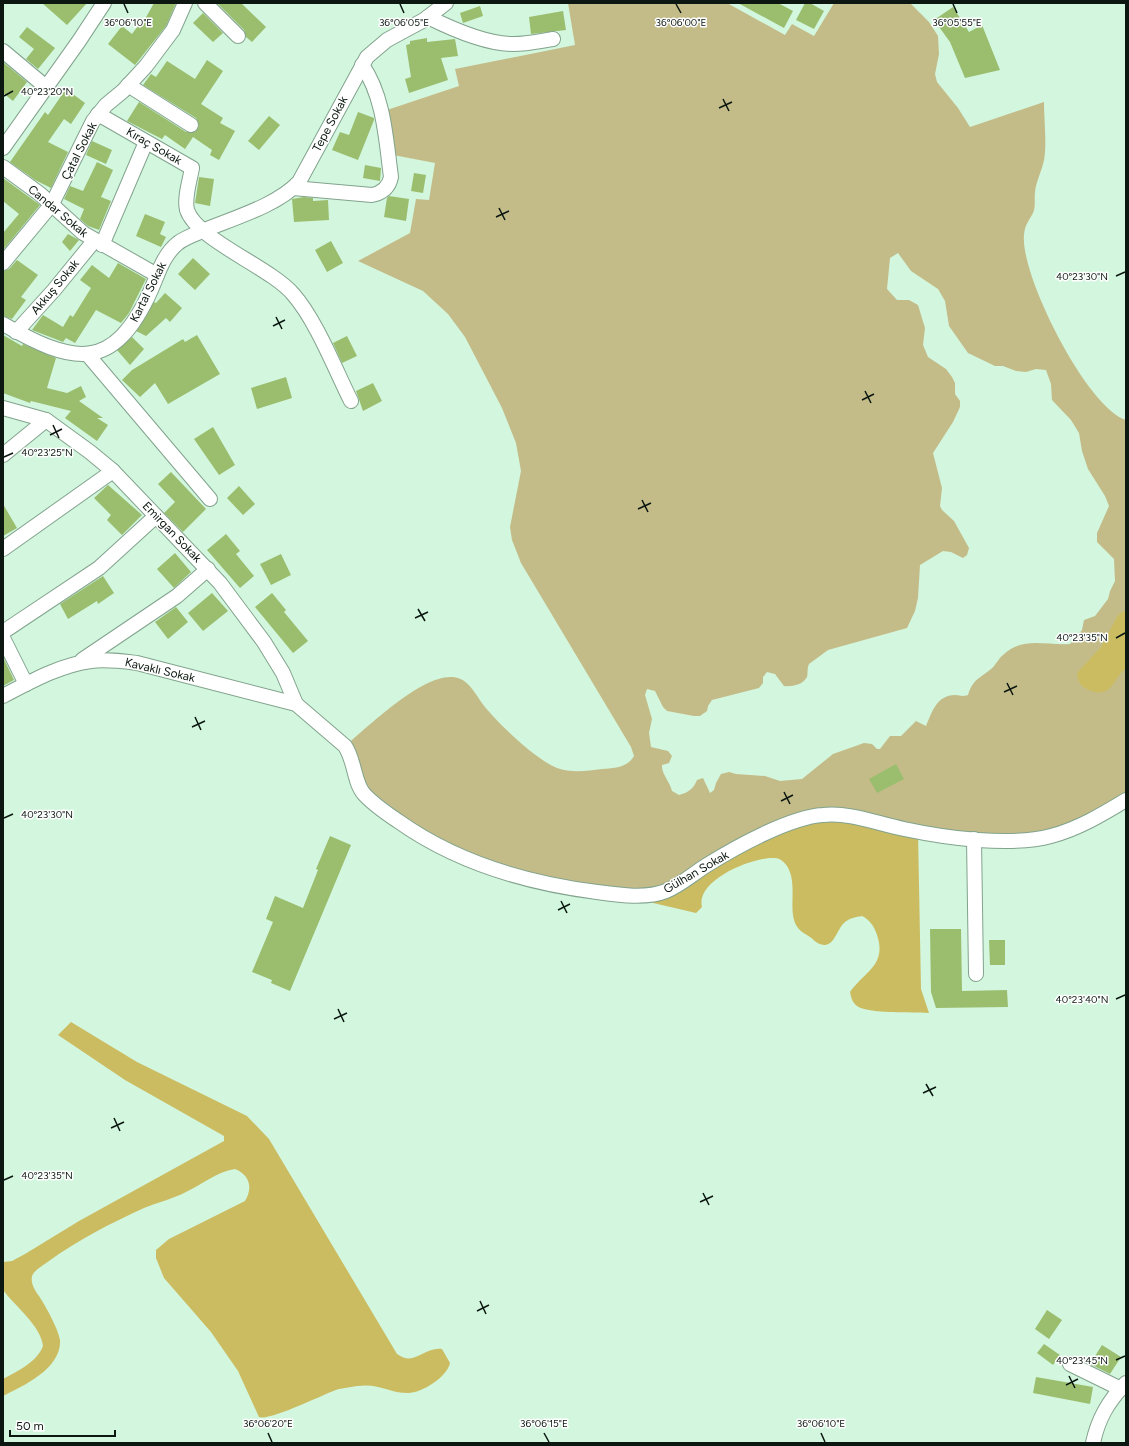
<svg xmlns="http://www.w3.org/2000/svg" width="1129" height="1446" font-family="Figtree,sans-serif">
<rect width="100%" height="100%" fill="#d3f6de"/>
<path fill="#c3bc88" fill-rule="evenodd" d="M568,3H727L785,35L792,24L814,36L834,3H910L929,22L938,36L939,54L935,74L937,82L958,108L970,127L1044,102C1044,119 1047,144 1044,160C1042,171 1036,181 1035,192C1034,199 1036,206 1033,213C1029,221 1025,224 1024,235C1020,275 1087,408 1126,420V800L1087,822L1013,840L854,817L654,894L502,872L378,807L345,746C369,726 422,674 453,677C469,678 476,696 485,707C499,724 536,760 557,768C571,773 587,771 602,769C614,768 627,768 634,756L631,747L521,563L512,540L510,527L521,471L516,443L502,408L465,337L448,314L423,291L358,261L410,233L416,199L429,200L435,163L388,154L381,112L459,86L455,69L575,45ZM898,253L911,271L938,289L945,301L949,326L968,353L995,366H1003L1016,371L1026,372L1036,369L1046,370L1051,384L1052,400L1071,420L1079,433L1082,451L1088,469L1105,496L1109,506L1097,533V542L1114,559L1115,581L1110,591L1108,599L1095,616L1084,620L1082,630L1070,644C1047,646 1022,636 1003,655C998,659 996,665 991,669C979,679 973,679 968,695C962,697 960,695 955,695C937,695 932,712 926,726L916,721L901,736H890L880,749H877L872,744L864,743L833,754L802,779L780,781L765,776L736,774L729,772L721,774L716,783L714,790L710,793L703,778L697,780C694,788 688,793 679,795L672,791C670,782 661,773 662,765L669,763L672,756L668,751L651,747L649,733L652,719L645,695L647,689L655,691L663,707L667,711L694,716H700L707,711L708,706L712,700L759,688L763,683V677L767,672L775,674L784,686C791,687 803,685 807,677C808,674 807,668 809,664L828,650L907,628L915,611L918,598L920,565L943,551L951,552L963,558L967,555L969,548L954,521L942,510L940,506L942,488L933,453L953,422L960,407V401L955,394V383L952,377L946,369L928,357L923,345L925,328L918,305L909,300H897L887,289L890,258Z"/>
<g fill="#cbbc62">
<path d="M1126,610V668C1113,678 1112,700 1089,690C1081,687 1078,682 1077,673L1101,647L1118,615Z"/>
<path d="M809,817L918,832L921,989L929,1013C913,1012 868,1014 857,1006C852,1002 851,997 850,992C865,971 887,965 877,935C874,926 870,920 862,916C856,917 850,918 845,922C837,928 834,950 820,944C816,943 813,939 810,937C806,934 801,932 798,928C786,912 799,885 787,866C784,862 780,858 775,858C754,856 695,880 702,907L696,913L649,902L654,894Z"/>
<path d="M71,1022L137,1062L247,1116L269,1139L397,1354C415,1367 423,1347 442,1349L450,1363C447,1377 422,1393 408,1393C389,1393 380,1383 357,1386C351,1387 345,1388 339,1389C323,1394 271,1421 259,1417L238,1371L211,1332L164,1278L156,1258V1250L169,1239L245,1201C253,1188 250,1175 235,1169C216,1172 203,1184 186,1192C173,1199 158,1202 144,1208C111,1223 78,1240 49,1261C44,1265 36,1269 33,1274C29,1281 35,1291 39,1296C46,1307 58,1328 60,1340C62,1368 24,1386 3,1396V1379C18,1371 37,1362 43,1346C41,1326 15,1306 3,1290V1262L12,1261L25,1254L79,1221L224,1141V1136L125,1080L58,1035Z"/>
</g>
<g fill="#9abe6e">
<path d="M42,3H87L67,25Z"/>
<path d="M154,3H176L166,26L135,65L108,44L122,26L132,34L138,26L140,28Z"/>
<path d="M217,3H241L266,27L252,42L246,37L244,30Z"/>
<path d="M738,3H778L793,11L784,28Z"/>
<path d="M805,3H810L824,11L814,29L796,20Z"/>
<path d="M480,6L483,16L463,23L460,13Z"/>
<path d="M953,7L969,32L982,25L1000,70L965,78L950,42L934,20Z"/>
<path d="M563,11L566,30L531,34L529,17Z"/>
<path d="M203,13L223,33L213,42L193,23Z"/>
<path d="M27,27L55,48L38,69L26,59L34,49L19,37Z"/>
<path d="M427,38V42L455,39L458,56L441,58L448,80L409,93L405,79L411,77L406,45L410,44V41Z"/>
<path d="M207,60L223,71L201,104L223,118L220,123L235,131L219,160L210,155L212,150L193,137L185,149L165,135L162,139L127,121L139,102L186,132H195L199,126L196,118L143,85L151,74L156,77L167,61L195,79Z"/>
<path d="M3,62L27,82L13,101L3,93Z"/>
<path d="M66,89L85,103L71,124L64,119L48,142L68,152L51,188L35,180L10,162L45,112L48,115Z"/>
<path d="M358,112L374,118V120L358,160L332,150L340,132L349,135Z"/>
<path d="M269,116L280,125L259,150L248,141Z"/>
<path d="M92,141L112,150L106,164L86,155Z"/>
<path d="M97,162L113,170L101,197L111,201L99,230L88,226L80,219L84,209L64,199L70,186L83,191Z"/>
<path d="M365,165L381,168L380,181L363,178Z"/>
<path d="M414,173L426,175L423,193L411,191Z"/>
<path d="M199,177L214,179L210,206L195,203Z"/>
<path d="M3,178L40,205L3,250V233L19,214L3,201Z"/>
<path d="M389,196L409,199L406,221L384,217L387,198Z"/>
<path d="M304,197L313,198V201L328,200L329,220L294,222L292,199Z"/>
<path d="M145,214L165,222L160,234L166,237L161,247L136,236Z"/>
<path d="M68,234L79,240L70,251L62,242Z"/>
<path d="M331,241L343,263L327,272L315,250Z"/>
<path d="M193,258L210,274L195,290L178,274Z"/>
<path d="M17,260L38,275L21,297L26,300L12,319L3,316V271L9,269Z"/>
<path d="M118,263L146,279L129,313L121,323L96,310L75,343L66,338L63,342L32,330L43,315L63,327L70,315L73,317L91,288L80,280L92,265L109,278Z"/>
<path d="M165,293L182,308L170,322L166,318L146,336L136,331L154,302L156,303Z"/>
<path d="M3,335L22,346L23,344L56,358L47,388L67,393L81,386L86,397L79,401L103,418H97L108,425L97,441L65,418L71,411L31,401L30,403L3,393Z"/>
<path d="M197,335L220,374L168,404L155,383L140,397L122,380L132,370L183,339L185,342Z"/>
<path d="M347,336L357,356L342,363L333,343Z"/>
<path d="M132,337L144,349L130,365L117,350Z"/>
<path d="M286,377L292,398L257,409L251,388Z"/>
<path d="M373,383L382,401L363,411L356,391Z"/>
<path d="M213,427L235,465L219,475L194,439Z"/>
<path d="M171,472L206,509L183,532L164,513L175,502L158,484Z"/>
<path d="M108,485L142,515L122,535L107,520L111,515L94,498Z"/>
<path d="M239,486L255,504L243,515L227,498Z"/>
<path d="M3,504L17,528L3,536Z"/>
<path d="M226,534L240,551L236,554L254,576L240,588L207,550Z"/>
<path d="M175,553L191,572L174,588L157,569Z"/>
<path d="M281,554L291,575L271,585L260,564Z"/>
<path d="M103,576L114,593L98,604L97,601L68,619L60,604Z"/>
<path d="M212,593L228,611L203,631L188,613Z"/>
<path d="M272,593L286,610L284,612L308,641L293,653L255,607Z"/>
<path d="M176,607L188,622L168,639L155,622Z"/>
<path d="M3,657L14,680L3,686Z"/>
<path d="M896,764L904,779L877,793L869,779Z"/>
<path d="M330,836L351,845L290,991L271,983L272,980L252,972L273,922L266,919L275,896L303,908L318,870L316,869Z"/>
<path d="M930,929H961L962,991L1007,990L1008,1007L936,1008L931,992Z"/>
<path d="M989,940H1005V965H990Z"/>
<path d="M1047,1310L1062,1320L1049,1339L1035,1329Z"/>
<path d="M1044,1344L1060,1355L1053,1365L1037,1353Z"/>
<path d="M1102,1345L1121,1357L1110,1374L1090,1364Z"/>
<path d="M1036,1377L1093,1387L1090,1404L1033,1393Z"/>
</g>
<g fill="none" stroke-linecap="round" stroke-linejoin="round">
<defs>
<g id="minor">
<path d="M205,3L238,36"/>
<path d="M428,17C452,29 485,44 513,44C527,44 540,41 553,39"/>
<path d="M3,51L46,87"/>
<path d="M128,85L191,125"/>
<path d="M98,114L192,168C190,180 184,198 187,210C197,240 270,267 293,294C316,320 335,369 351,401"/>
<path d="M3,148L79,41L104,3"/>
<path d="M3,167L40,194L83,233L157,275"/>
<path d="M293,188L372,195C382,193 389,187 391,177C386,140 384,96 362,65"/>
<path d="M102,245L146,142"/>
<path d="M3,263L52,204L93,121L106,105L123,91L146,66L173,30L185,3"/>
<path d="M3,324C73,364 113,374 151,290C158,274 163,255 178,243C186,237 196,234 205,230C234,218 278,205 299,182L367,57L387,40L424,20L446,3"/>
<path d="M16,332L54,290L94,241"/>
<path d="M88,355L210,499"/>
<path d="M3,408L46,420L90,452L113,471L220,583L264,642L283,673L296,704"/>
<path d="M3,455L46,420"/>
<path d="M3,549L113,471"/>
<path d="M3,632L99,568L156,516"/>
<path d="M3,638L26,684"/>
<path d="M82,660L177,596L208,569"/>
<path d="M3,696C30,682 60,665 91,661C106,659 121,661 137,663L296,704L345,746C355,761 354,783 364,794C374,805 386,813 398,821C457,863 526,883 597,892C619,895 646,899 666,891C681,885 694,873 707,865C736,847 790,817 823,815C850,812 878,824 904,829C946,838 1010,847 1051,836C1078,829 1103,814 1126,800"/>
<path d="M974,839L976,974"/>
<path d="M1070,1364L1121,1389"/>
<path d="M1093,1443C1098,1419 1108,1401 1126,1383"/>
</g>
</defs>
<use href="#minor" stroke="#82a38d" stroke-width="16"/>
<use href="#minor" stroke="#fff" stroke-width="14"/>
</g>
<path fill="none" stroke="#0b1710" stroke-width="1.5" d="M124,4L128,13M400,4L404,13M676,4L681,13M953,4L957,13M4,96L13,91M723,99L729,111M719,108L732,102M499,208L505,220M496,217L509,211M1116,276L1125,272M276,317L282,329M273,326L285,320M865,391L871,403M862,400L874,394M53,425L59,438M50,435L62,429M4,457L13,453M642,500L648,512M638,509L651,503M418,609L425,621M415,618L428,612M1116,638L1125,633M1007,683L1013,695M1004,692L1017,686M195,717L201,730M192,727L205,721M784,792L790,804M781,801L793,795M4,818L13,814M561,901L567,913M558,910L570,904M1116,999L1125,995M338,1009L344,1022M334,1019L347,1013M926,1084L933,1096M923,1093L936,1087M114,1118L120,1131M111,1128L124,1122M4,1180L13,1176M703,1193L709,1205M700,1202L713,1196M480,1301L486,1314M477,1311L489,1305M1116,1360L1125,1356M1069,1376L1075,1388M1066,1385L1078,1379M268,1433L272,1442M544,1433L549,1442M821,1433L825,1442"/>
<g text-anchor="middle" dominant-baseline="central" stroke-width="3" stroke-linejoin="round" paint-order="stroke">
<g font-size="12" fill="#0b1710" stroke="#fff">
<text transform="translate(330 124) rotate(-62)">Tepe Sokak</text>
<text transform="translate(154 146) rotate(30)">Kıraç Sokak</text>
<text transform="translate(79 151) rotate(-63)">Çatal Sokak</text>
<text transform="translate(58 211) rotate(40)">Candar Sokak</text>
<text transform="translate(55 287) rotate(-50)">Akkuş Sokak</text>
<text transform="translate(148 292) rotate(-63)">Kartal Sokak</text>
<text transform="translate(172 532) rotate(46)">Emirgan Sokak</text>
<text transform="translate(160 670) rotate(13)">Kavaklı Sokak</text>
<text transform="translate(696 872) rotate(-30)">Gülhan Sokak</text>
</g>
</g>
<g font-size="10" text-anchor="middle" fill="#0b1710" stroke="#fff" stroke-width="3" stroke-linejoin="round" paint-order="stroke">
<text x="681" y="26">36°06'00"E</text>
<text x="128" y="26">36°06'10"E</text>
<text x="404" y="26">36°06'05"E</text>
<text x="957" y="26">36°05'55"E</text>
<text x="47" y="95">40°23'20"N</text>
<text x="1082" y="280">40°23'30"N</text>
<text x="47" y="456">40°23'25"N</text>
<text x="1082" y="641">40°23'35"N</text>
<text x="47" y="818">40°23'30"N</text>
<text x="1082" y="1003">40°23'40"N</text>
<text x="47" y="1179">40°23'35"N</text>
<text x="1082" y="1364">40°23'45"N</text>
<text x="268" y="1427">36°06'20"E</text>
<text x="544" y="1427">36°06'15"E</text>
<text x="821" y="1427">36°06'10"E</text>
</g>
<rect width="1129" height="1446" fill="none" stroke="#0b1710" stroke-width="8"/>
<path d="M10 1430v6h105v-6" fill="none" stroke="#0b1710" stroke-width="2"/>
<text x="16" y="1430" font-size="12" fill="#0b1710" stroke="#ffffff" stroke-width="3" paint-order="stroke">50 m</text>
</svg>
